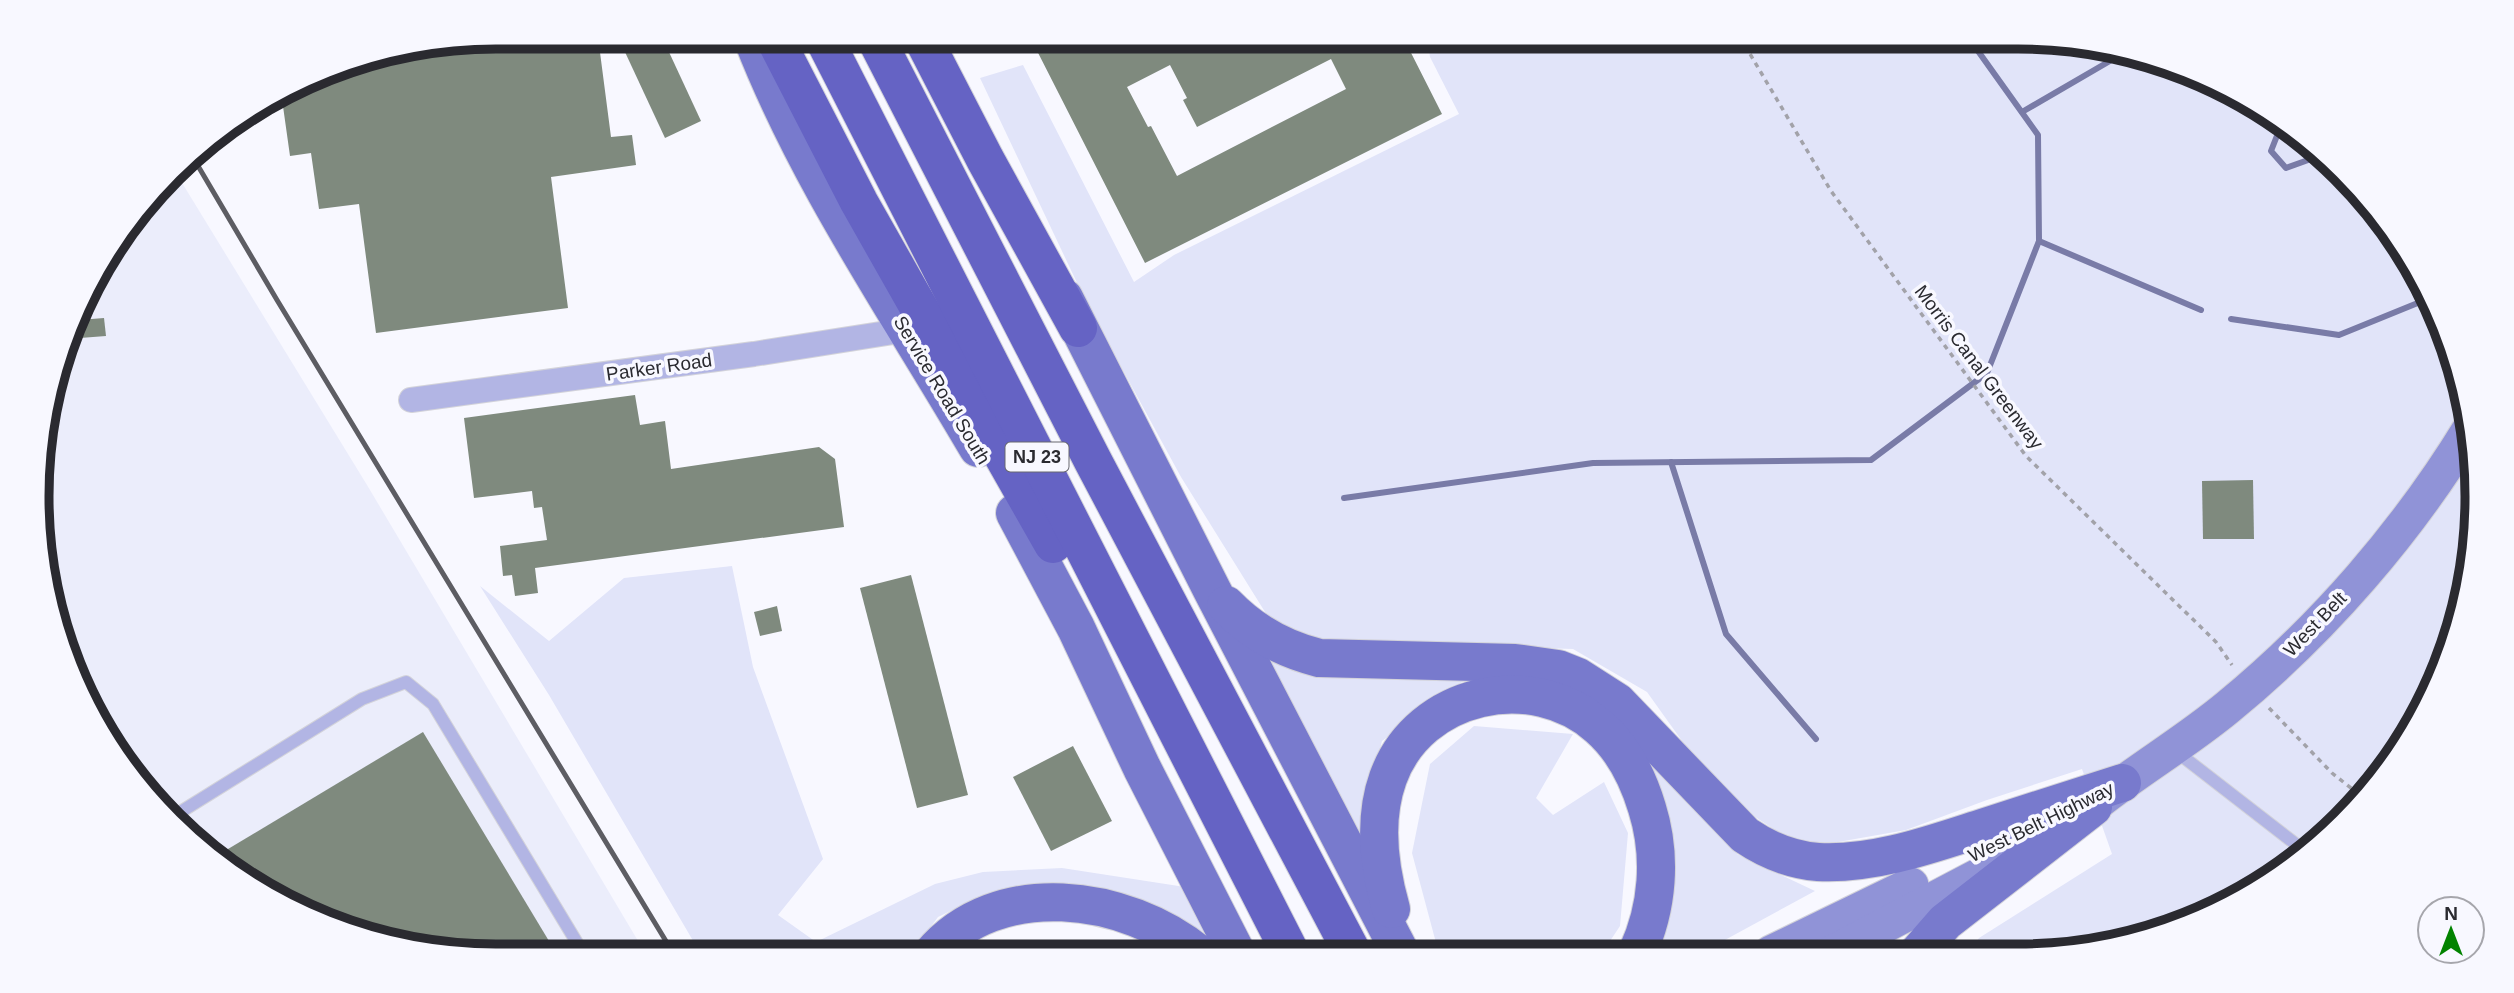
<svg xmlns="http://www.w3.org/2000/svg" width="2514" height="993" font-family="Helvetica,sans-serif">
<rect width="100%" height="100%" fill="#f8f8ff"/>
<path fill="#ebedfb" d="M176,173L367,485L647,956H497L377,940L294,909L217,861L114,752L72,672L46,587L41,436L61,348L98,267Z"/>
<g fill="#e1e4f9">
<path d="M1427,37H2017L2137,53L2221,84L2298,132L2363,194L2416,267L2453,349L2473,437L2476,527L2461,616L2400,752L2321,842L2220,909L2078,952L1969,953L1979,938L2112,854L2082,769L1987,800L1906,830L1838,842L1795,843L1720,794L1647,692L1573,649L1329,642L1270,620L1181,477L1088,306L980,78L1023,65L1134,282L1174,255L1459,114L1430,57Z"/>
<path d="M732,566L753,667L823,859L778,915L816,942L935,884L983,872L1062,868L1185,887L1212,936L1143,902L1070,886L986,894L938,917L910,955L702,956L549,695L480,586L549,641L624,578Z"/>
<path d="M1258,641L1477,671L1382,741L1360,832Z"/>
<path d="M1474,726L1573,734L1536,798L1553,815L1604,782L1628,833L1620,926L1602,953L1439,954L1412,853L1430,764Z"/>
<path d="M1636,735L1747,850L1737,854L1815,891L1701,953H1645Z"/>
</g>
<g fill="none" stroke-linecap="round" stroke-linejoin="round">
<g stroke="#797ba7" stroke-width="6">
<path d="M2022,112L2127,51"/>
<path d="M2282,123L2271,151L2286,168L2322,155"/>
<path d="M2039,241L2201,310"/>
<path d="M2231,319L2339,335L2430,298"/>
<path d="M1671,462L1726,634L1816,739"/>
<path d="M1344,498L1593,463L1871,460L1987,373L2039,241L2038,135L1968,37"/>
</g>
</g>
<g fill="#7f8a7e" fill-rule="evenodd">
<path d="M496,37H598L611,137L632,135L636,165L551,177L568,308L376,333L359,204L319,209L311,153L290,156L281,92L348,61Z"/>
<path d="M618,37H662L701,121L665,138Z"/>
<path d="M1030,37H1403L1442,114L1145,263ZM1331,59L1346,89L1177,176L1151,126L1148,127L1127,87L1170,65L1187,98L1183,100L1197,127Z"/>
<path d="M104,318L106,336L80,338L79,320Z"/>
<path d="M635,395L640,425L665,421L671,469L819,447L835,459L844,527L535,568L538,593L515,596L512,575L503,576L500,546L547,540L542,507L534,508L532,491L474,498L464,418Z"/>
<path d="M2253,480L2254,539H2203L2202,481Z"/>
<path d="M911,575L968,795L917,808L860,588Z"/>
<path d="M777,606L782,631L760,636L754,612Z"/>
<path d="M423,732L558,956H496L377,940L294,909L213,858Z"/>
<path d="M1073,746L1112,821L1051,851L1013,777Z"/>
</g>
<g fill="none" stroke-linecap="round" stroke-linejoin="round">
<defs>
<g id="lane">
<path d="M2173,749L2306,852"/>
<path d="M174,816L362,699L406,682L433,704L585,956"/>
</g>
<path id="street" d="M411,400L754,354L906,330"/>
<g id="secondary">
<path d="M2099,801C2141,768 2187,741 2228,707C2323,629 2407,532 2471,427"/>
<path d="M1771,953L1911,885"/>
<path d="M1832,953L2005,862"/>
</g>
<g id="primary">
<path d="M752,37C808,182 900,314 978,448"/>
<path d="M1064,298L1212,590L1401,954"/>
<path d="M1015,513L1076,628L1142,768L1237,954"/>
<path d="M1226,605C1252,632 1283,649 1319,658L1515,663L1558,669L1578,677L1617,702L1745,835C1767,850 1791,860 1818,862C1875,865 1932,844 1985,827C2030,813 2076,798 2122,783"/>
<path d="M1391,909C1379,867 1373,820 1388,778C1419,692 1533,668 1599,727C1623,748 1638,778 1647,808C1662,856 1658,908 1637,953"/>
<path d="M1918,953L1945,922L2093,807"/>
<path d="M931,955C997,876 1126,894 1199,954"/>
</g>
<g id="highway">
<path d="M774,37L859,202L1053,544"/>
<path d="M823,37L1291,954"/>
<path d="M875,37L1093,461L1353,954"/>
<path d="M922,37L985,159L1078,328"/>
</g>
</defs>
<use href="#lane" stroke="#d3d3da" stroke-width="14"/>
<use href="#street" stroke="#d3d3da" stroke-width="26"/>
<use href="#secondary" stroke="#d3d3da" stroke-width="37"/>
<use href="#primary" stroke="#d3d3da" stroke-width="40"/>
<use href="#highway" stroke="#d3d3da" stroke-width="40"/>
<g stroke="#a2a2a9" stroke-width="3.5" stroke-dasharray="5 5" stroke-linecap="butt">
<path d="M1740,37L1831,191L2026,456L2216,642L2232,665"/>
<path d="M2269,708L2332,773L2361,796"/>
</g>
<use href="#lane" stroke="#b2b5e4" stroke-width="12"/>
<use href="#street" stroke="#b2b5e4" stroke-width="24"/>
<use href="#secondary" stroke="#9093d7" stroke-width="35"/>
<use href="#primary" stroke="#787acd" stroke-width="38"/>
<use href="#highway" stroke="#6563c4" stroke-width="38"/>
<path stroke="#5d5d63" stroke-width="5" d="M191,154L277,300L675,956"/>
</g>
<g text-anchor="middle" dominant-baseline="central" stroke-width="7" stroke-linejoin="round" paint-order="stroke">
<rect fill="#f8f8ff" stroke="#68686e" stroke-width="2" x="1005.5" y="442.5" width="63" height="29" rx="5"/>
<g font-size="18" font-weight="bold" fill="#2a2a30">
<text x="1037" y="457">NJ 23</text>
</g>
<g font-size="19" fill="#2a2a30" stroke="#f8f8ff">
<text transform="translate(659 367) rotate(-8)">Parker Road</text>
<text transform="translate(1979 367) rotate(53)">Morris Canal Greenway</text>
<text transform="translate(942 390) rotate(59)">Service Road South</text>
<text transform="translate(2315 624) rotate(-46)">West Belt</text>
<text transform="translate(2041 822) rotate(-26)">West Belt Highway</text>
</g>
</g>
<path d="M0 0H2514V993H0ZM496 49H2018A447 447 0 0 1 2465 496V497A447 447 0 0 1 2018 944H496A447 447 0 0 1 49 497V496A447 447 0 0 1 496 49Z" fill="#f8f8ff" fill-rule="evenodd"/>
<path fill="none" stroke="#2a2a30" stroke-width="9" d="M496 49H2018A447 447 0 0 1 2465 496V497A447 447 0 0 1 2018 944H496A447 447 0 0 1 49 497V496A447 447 0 0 1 496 49Z"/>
<g transform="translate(2451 930)"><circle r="33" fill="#f8f8ff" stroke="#a6a6ac" stroke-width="2"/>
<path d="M0-5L12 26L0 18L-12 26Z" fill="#028300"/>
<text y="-10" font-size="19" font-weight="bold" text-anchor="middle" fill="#2a2a30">N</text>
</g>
</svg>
